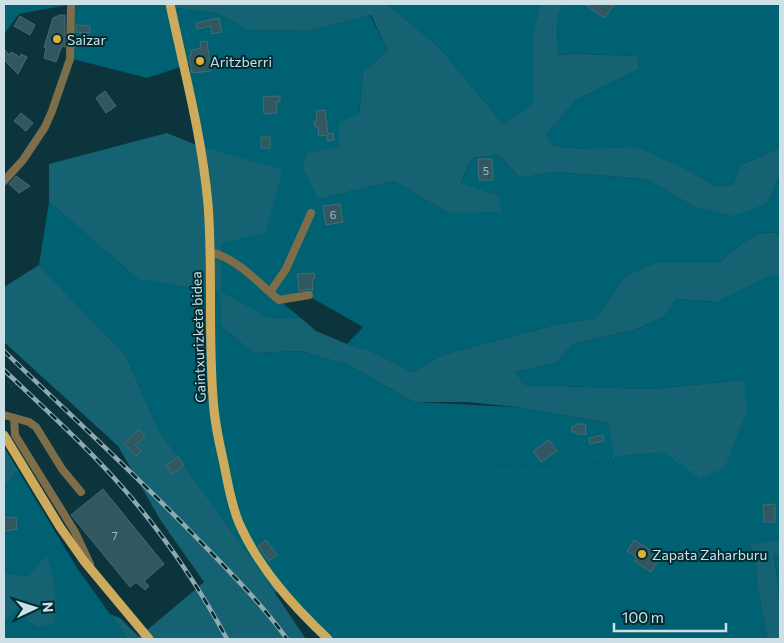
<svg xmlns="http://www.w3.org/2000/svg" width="784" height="643" font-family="Commissioner,sans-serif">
<rect width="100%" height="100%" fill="#0c343d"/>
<g fill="#006172">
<path d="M4,4H175L176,8L219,14L248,30L309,31L370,15L388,51L363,72L359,114L339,147L318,199L394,181L448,213L498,196L461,184L472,158L498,155L520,178L556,172L646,179L693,206L768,203L780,174V233C754,228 737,247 719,263H655L625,276L596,318L558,324L442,355L412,372L371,351L347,344L363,327L312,298L281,302L301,318L268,317L221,293V326L253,353L301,351L348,365L414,402L517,407L609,423L744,380L650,389L524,385L516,372L556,363L573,344L634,330L664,317L676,299L717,302L771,274L780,277V540L750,546L756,565L757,586L767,636L765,639H333L281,590L275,593L158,429L126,356L39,265L49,202L138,279L199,146L189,64L147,78L73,59L68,5L19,14L4,34Z"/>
<path d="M387,4H540L534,28V102L503,124L439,47Z"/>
<path d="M563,4H780V145L775,150L741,165L733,184L717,187L688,170L584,149L553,146L545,136L576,100L639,69L637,56L578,54L558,55L557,19Z"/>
<path d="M18,470L77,568L128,639H4V622L20,606L27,620L28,576L4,573V487Z"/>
<path d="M774,554L780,556V605V604Z"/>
</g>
<g fill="#146272">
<path d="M175,4H387L439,47L503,124L534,102V28L540,4H563L557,19L558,55L578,54L638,56L639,69L576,100L546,135L553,146L584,149L636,147L688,170L717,187L733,184L741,165L775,150L780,145V174L768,203L733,216L693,206L646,179L556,172L520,178L498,155L472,158L461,183L499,196L502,212L448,213L394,181L318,199L303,168L307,153L339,147V122L359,114L363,72L388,51L371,15L309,31L248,30L219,14L176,8Z"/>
<path d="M167,133L199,146L283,170L265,233L221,243V292L268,317L301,318L316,331L347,344L371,351L412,372L442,355L558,324L596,318L625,276L655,263H719C737,247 754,228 780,233V277L771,275L717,302L676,299L664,317L634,330L573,344L556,363L516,372L524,385L650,389L744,380L747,410L725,468L701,478L664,452L614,456L609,423L517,407L467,402H414L348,365L301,351L253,353L221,326L220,292L138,279L49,202V164Z"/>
<path d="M39,265L126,356L158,429L262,574L306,639H128L110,614L120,618L139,637L204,582L161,521L118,446L4,342V287Z"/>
<path d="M4,447L18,470L4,487Z"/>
<path d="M780,540V556L774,554L780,605V639H765L767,636L757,586L756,565L750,545Z"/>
<path d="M46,556C57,581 56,596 55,623L38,627L27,620L20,606L4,622V573L28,576Z"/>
</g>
<g fill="#315760" stroke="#456c75">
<path d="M585,4H615L604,18Z"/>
<path d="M60,15H65V47L62,46L56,62L44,58L46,48L44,47L53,18Z"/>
<path d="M20,16L35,25L30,35L14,26Z"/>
<path d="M219,18L222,32L212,34L211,26L197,29L196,23Z"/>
<path d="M76,25L90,26V33L76,32Z"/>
<path d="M207,41L211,71L192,73L189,56H191V50L199,49V48H201L200,42Z"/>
<path d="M4,49L9,55L11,52L20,57L21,54L27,57L18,74L4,60Z"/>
<path d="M105,91L116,106L106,113L96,98Z"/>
<path d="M280,96V101L276,102L277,113L264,114L263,97Z"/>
<path d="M325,110L328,134L333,133L334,140L327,141V135L319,136L318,127H315L314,121H317L316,111Z"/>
<path d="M21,113L33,123L26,131L14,121Z"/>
<rect x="261" y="137" width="9" height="11"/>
<path d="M478,159H492L493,180H479Z"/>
<path d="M16,176L30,186L19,193L9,184Z"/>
<path d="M340,204L343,222L326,225L323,206Z"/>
<path d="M314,273L315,278L312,279L313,291L309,289L299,291L297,274Z"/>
<path d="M576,424H585L586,434H577V432H572V426H576Z"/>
<path d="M139,430L145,437L135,445L141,451L136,456L124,443Z"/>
<path d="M603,435L604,441L590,444L589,438Z"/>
<path d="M549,440L557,451L541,462L533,451Z"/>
<path d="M178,457L184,465L172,474L166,465Z"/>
<path d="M103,489L164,564L144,581L149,586L145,590L136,582L130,587L71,515Z"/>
<path d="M775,504V522H764L763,505Z"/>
<path d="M16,517L17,529L4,531V518Z"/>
<path d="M266,540L277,555L269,561L258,546Z"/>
<path d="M634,540L654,552L651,556L658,561L651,572L634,561L636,557L627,551Z"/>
</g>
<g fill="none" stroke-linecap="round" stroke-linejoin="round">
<g stroke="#4a6b73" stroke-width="1" stroke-dasharray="1 4" stroke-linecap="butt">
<path d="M4,367L19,381L13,387L4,379"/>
<path d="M487,468L499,472L532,470L557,471C576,455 587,460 611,457C623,456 636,449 648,450C675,451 719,495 738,512"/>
<path d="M689,469C705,463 727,459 739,448C757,432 753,412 780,403"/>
</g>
<g stroke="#7e6d49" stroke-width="8">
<path d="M4,181L23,160L45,127L52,111L70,59L71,4"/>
<path d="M210,252C237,258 257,282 279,300L309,295"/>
<path d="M270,292L286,269L311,213"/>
<path d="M4,415L29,422L36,427L62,469L81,492"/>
<path d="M14,418L15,435L75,532L90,564"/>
</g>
<g stroke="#ceab5c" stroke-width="9">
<path d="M170,4C184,70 202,136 208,204C213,268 208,333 213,397C214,420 219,442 224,464C228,484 231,504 239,523C259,568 292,605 328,639"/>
<path d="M4,435L60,527L84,561L149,639"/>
</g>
<defs>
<g id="rail">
<path d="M4,351C65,410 128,468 188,529C222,564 258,599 287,639"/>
<path d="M4,370C44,408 86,446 123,488C164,535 198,585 227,639"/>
</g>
</defs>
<use href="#rail" stroke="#8faab0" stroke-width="4.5"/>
<use href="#rail" stroke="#012a32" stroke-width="2.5" stroke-dasharray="8" stroke-linecap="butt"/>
</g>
<g fill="#e0b034" stroke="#012a32" stroke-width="2">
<circle cx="57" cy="39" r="5"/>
<circle cx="200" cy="61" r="5"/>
<circle cx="642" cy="554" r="5"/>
</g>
<g text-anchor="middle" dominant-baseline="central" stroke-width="4" stroke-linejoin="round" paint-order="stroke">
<g font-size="11" fill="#a5bec4">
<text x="486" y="170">5</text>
<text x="333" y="214">6</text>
<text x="115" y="535">7</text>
</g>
<g font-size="14" fill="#cce0e5" stroke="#012a32" text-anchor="start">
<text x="67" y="39">Saizar</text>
<text x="210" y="61">Aritzberri</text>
<text x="652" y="554">Zapata Zaharburu</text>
</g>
<g font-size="14" fill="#cce0e5" stroke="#012a32">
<text transform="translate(198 337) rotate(-92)">Gaintxurizketa bidea</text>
</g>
</g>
<rect width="784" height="643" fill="none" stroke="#cce0e5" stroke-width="10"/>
<g transform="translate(35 608) rotate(86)" stroke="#012a32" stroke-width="4" paint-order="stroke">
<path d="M0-4L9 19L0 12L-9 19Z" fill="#cce0e5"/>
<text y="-8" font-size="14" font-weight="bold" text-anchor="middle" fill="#cce0e5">N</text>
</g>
<path d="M614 623v8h112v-8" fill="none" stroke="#cce0e5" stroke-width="2.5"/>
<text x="622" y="623" font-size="15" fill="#cce0e5" stroke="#012a32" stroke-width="4" paint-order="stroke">100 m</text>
</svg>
